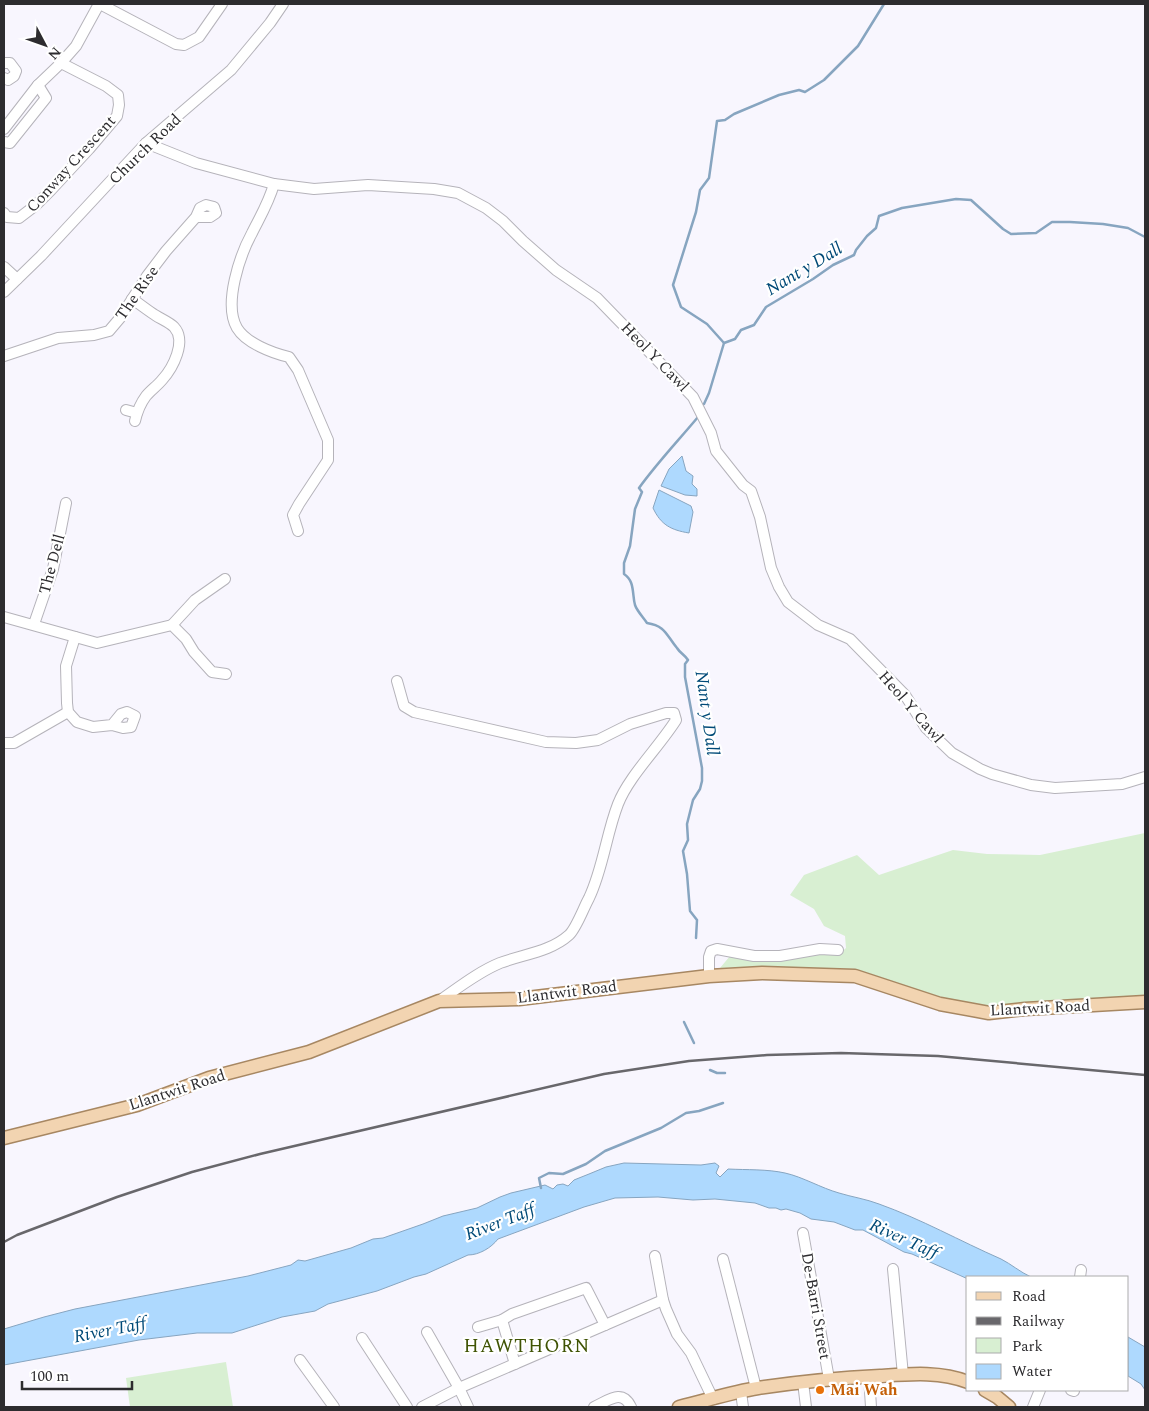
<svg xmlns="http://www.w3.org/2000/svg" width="1149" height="1411" font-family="Spectral,serif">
<rect width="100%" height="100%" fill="#f8f6fe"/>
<g fill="#d8efd2">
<path d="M1145,833V996L990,1006L945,998L855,971L776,967L720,968L730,956L820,953L838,955L846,948L845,936L824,926L814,909L790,895L804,875L857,855L879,875L953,850L987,854L1040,855Z"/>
<path d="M226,1362L233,1407H130L126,1378Z"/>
</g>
<g fill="#aed9fe" stroke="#87a5c0">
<path d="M682,456L686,471L693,476L692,484L697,489V496L685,495L661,486L669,469Z"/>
<path d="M659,490L691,506L693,512L689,533C671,530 661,525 653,508Z"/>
<path d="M624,1163L701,1165L715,1163L719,1166L716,1173L720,1177L728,1169C747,1170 767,1169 785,1173C803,1177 821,1188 839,1193C852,1197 866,1199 879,1204C921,1219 960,1241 1001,1259C1011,1264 1020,1272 1031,1277H968V1279L912,1254L904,1252L863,1230H855L834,1222L811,1219L800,1213L786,1209L781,1210L776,1208H769L755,1203L715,1199L693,1200L658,1197L615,1198L584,1207L498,1239C491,1248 479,1255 468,1255L426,1274L414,1277L377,1291L328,1304L315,1311L282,1317L232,1333H197L139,1340L4,1365V1329L44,1317L75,1309L248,1276L291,1265L298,1260L305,1261L351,1248L373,1239L383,1238L423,1224L443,1216L477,1208L500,1197L511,1193L545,1185L553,1189L557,1185L563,1184L568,1186L574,1180L589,1174L606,1167Z"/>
<path d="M1128,1337L1145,1347V1390L1141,1384L1128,1376Z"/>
</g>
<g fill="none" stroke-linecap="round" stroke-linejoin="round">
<g stroke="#87a5c0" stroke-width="2.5">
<path d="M724,343L707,324L681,307L673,285L696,212L700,190L709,178L717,121L725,120L734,114L779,95L799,90L805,92L824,80L858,46L884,4"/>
<path d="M704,404L709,393L724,343L735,339L741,330L754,325L766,307L813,279L833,265L854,255L856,250L867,236L876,228L879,216L902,208L956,199L971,200L1003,229L1011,234L1036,233L1052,222H1070L1103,224L1128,228L1145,237"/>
<path d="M696,938L697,920L690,911L687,874L683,851L688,840L687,824L693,800L700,789L702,781V768L685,677V664L688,660C685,655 680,653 677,648C666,635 666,626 647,623C643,617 637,611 635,605C632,594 635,581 624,574V563L630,546L635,509L642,492L639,488C657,463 678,441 698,417"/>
<path d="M684,1022L694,1043"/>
<path d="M710,1070L717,1073H725"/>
<path d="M541,1188L539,1178L549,1173L563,1174L586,1164L605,1151L661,1128L686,1113L699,1111L723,1103"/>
</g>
<defs>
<g id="minor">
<path d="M100,4L176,44L184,45L199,37L222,4"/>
<path d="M4,63H10L16,71L14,76L8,80L4,78"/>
<path d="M4,129L38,85L61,63L76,46L99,4"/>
<path d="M4,142L10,143L46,98L38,85"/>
<path d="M146,143L196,163L274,184C269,202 260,217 252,233C240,255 223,304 237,328C246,343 272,353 289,357L298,370L328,440V460L299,504L293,515L298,531"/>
<path d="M274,184L314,189L368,185L434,189L458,193L486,208L503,221L523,241L556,270L597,298L693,397L711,433L716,451L743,485L751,491L760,517L771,568L779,587L788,602L818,625L850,639L905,695L926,728L952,753L980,769L992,774L1031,785L1055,788L1122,784L1145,777"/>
<path d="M4,213L7,217L19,218L36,205L51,190L89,149L117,116L119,105L118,95L106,86L61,63"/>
<path d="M4,267L17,279"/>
<path d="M4,292L41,256L146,143L231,70L270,23L283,4"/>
<path d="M132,299C140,304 147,310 155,315C161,319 169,322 174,327C187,341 173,368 162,380C157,386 151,390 146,396C140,404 137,412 135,421"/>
<path d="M4,356L58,338L94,335L109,331L120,318L147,276L166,251L196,217L200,208L206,205L214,207L216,213L210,217H196"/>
<path d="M126,410L137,413"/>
<path d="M4,617L97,643L172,625L186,639L194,652L212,672L226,674"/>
<path d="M34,624L53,569L66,503"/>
<path d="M172,625L195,600L225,579"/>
<path d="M75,637L66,666L67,703L68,712L77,722L93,727L112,725L123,728L131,727L135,716L127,712L121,714L112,725"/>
<path d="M397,681L404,706L414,712L546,742L576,743L598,740L630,724L666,713H674L676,720C659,747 629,776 618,804C606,835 603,869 589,898C584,907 576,929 569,935C550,952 524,954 500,963C478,972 458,988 439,1001"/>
<path d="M4,743H14L68,712"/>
<path d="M709,976V957L711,951L717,949L754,956H780L820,949L838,950"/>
<path d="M803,1233L829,1379"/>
<path d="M655,1256L663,1300L666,1309L677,1334L691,1353L713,1399"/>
<path d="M723,1259L756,1388"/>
<path d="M893,1269L903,1375"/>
<path d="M1080,1277L1081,1270"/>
<path d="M502,1320L515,1364"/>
<path d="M478,1327L502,1320L512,1314L586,1288L605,1325"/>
<path d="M427,1332L459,1388L468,1407"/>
<path d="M362,1338L407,1407"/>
<path d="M300,1360L334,1407"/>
<path d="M869,1376L871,1407"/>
<path d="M803,1382L806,1407"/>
<path d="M1071,1390L1074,1391"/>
<path d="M741,1392L743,1407"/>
<path d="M422,1407L459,1388L663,1300"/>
<path d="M594,1407C608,1401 622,1388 631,1407"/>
<path d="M1033,1407L1040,1390"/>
</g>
<g id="major">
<path d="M4,1138L137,1105L209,1078L309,1052L439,1001L519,999L709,976L762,973L855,976L940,1004L989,1013L1025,1009L1145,1002"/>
<path d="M985,1390L997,1397L1009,1407"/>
<path d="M679,1407C705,1401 732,1392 758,1388C798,1382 839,1378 880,1376C909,1374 940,1371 968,1382"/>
</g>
</defs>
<use href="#minor" stroke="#b5b3ba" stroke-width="12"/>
<use href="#major" stroke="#a78762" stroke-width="15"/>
<use href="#minor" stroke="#fff" stroke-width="10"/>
<use href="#major" stroke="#f2d4b1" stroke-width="12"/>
<path stroke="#68676b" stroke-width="2.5" d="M4,1242L17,1235L117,1197L192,1172L260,1154L604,1074L689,1061L767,1055L841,1053L938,1056L1145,1075"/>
</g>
<circle fill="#e8710a" stroke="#fff" stroke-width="2" cx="820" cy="1390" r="5"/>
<g text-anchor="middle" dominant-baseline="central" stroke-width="4.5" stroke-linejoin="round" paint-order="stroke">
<g font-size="16" fill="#2d2c2f" stroke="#fff">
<text transform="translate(145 149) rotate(-44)">Church Road</text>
<text transform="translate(71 164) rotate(-48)">Conway Crescent</text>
<text transform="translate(137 293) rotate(-55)">The Rise</text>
<text transform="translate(655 357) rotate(46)">Heol Y Cawl</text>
<text transform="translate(52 564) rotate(-75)">The Dell</text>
<text transform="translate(911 707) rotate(49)">Heol Y Cawl</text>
<text transform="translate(567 992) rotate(-7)">Llantwit Road</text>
<text transform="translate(1040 1008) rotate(-3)">Llantwit Road</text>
<text transform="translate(177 1090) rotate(-18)">Llantwit Road</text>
<text transform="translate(816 1306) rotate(80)">De-Barri Street</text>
</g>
<g font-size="16" font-weight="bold" fill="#c56008" stroke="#fff" text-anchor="start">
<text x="830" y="1390">Mai Wah</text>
</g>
<g font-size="18" font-style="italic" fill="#004a77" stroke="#fff">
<text transform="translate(804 269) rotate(-31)">Nant y Dall</text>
<text transform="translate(707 713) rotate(82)">Nant y Dall</text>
<text transform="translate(500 1222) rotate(-21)">River Taff</text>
<text transform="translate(904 1239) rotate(24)">River Taff</text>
<text transform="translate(110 1330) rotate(-11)">River Taff</text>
</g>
<g font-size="19" letter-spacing="1" fill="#3f5304" stroke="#fff">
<text x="527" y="1346">HAWTHORN</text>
</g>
</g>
<rect width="1149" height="1411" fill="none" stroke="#2d2c2f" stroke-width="10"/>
<rect x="966" y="1276" width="162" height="115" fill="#ffffff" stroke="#ababac"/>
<rect x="976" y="1292" width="25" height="8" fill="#f2d4b1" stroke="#ababac"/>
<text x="1012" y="1301" font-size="15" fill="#2d2c2f">Road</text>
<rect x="976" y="1317" width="25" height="8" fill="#68676b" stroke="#ababac"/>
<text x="1012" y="1326" font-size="15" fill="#2d2c2f">Railway</text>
<rect x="976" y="1338" width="25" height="15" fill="#d8efd2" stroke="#ababac"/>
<text x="1012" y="1351" font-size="15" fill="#2d2c2f">Park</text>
<rect x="976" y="1364" width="25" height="15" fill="#aed9fe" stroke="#ababac"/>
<text x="1012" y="1376" font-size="15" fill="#2d2c2f">Water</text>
<g transform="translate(45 45) rotate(131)" stroke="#ffffff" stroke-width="4" paint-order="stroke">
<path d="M0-4L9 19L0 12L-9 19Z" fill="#2d2c2f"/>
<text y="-8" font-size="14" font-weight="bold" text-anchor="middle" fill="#2d2c2f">N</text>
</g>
<path d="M22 1381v8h110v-8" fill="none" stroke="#2d2c2f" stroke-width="2.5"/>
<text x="30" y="1381" font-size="15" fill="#2d2c2f" stroke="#ffffff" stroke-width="4" paint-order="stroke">100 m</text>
</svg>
